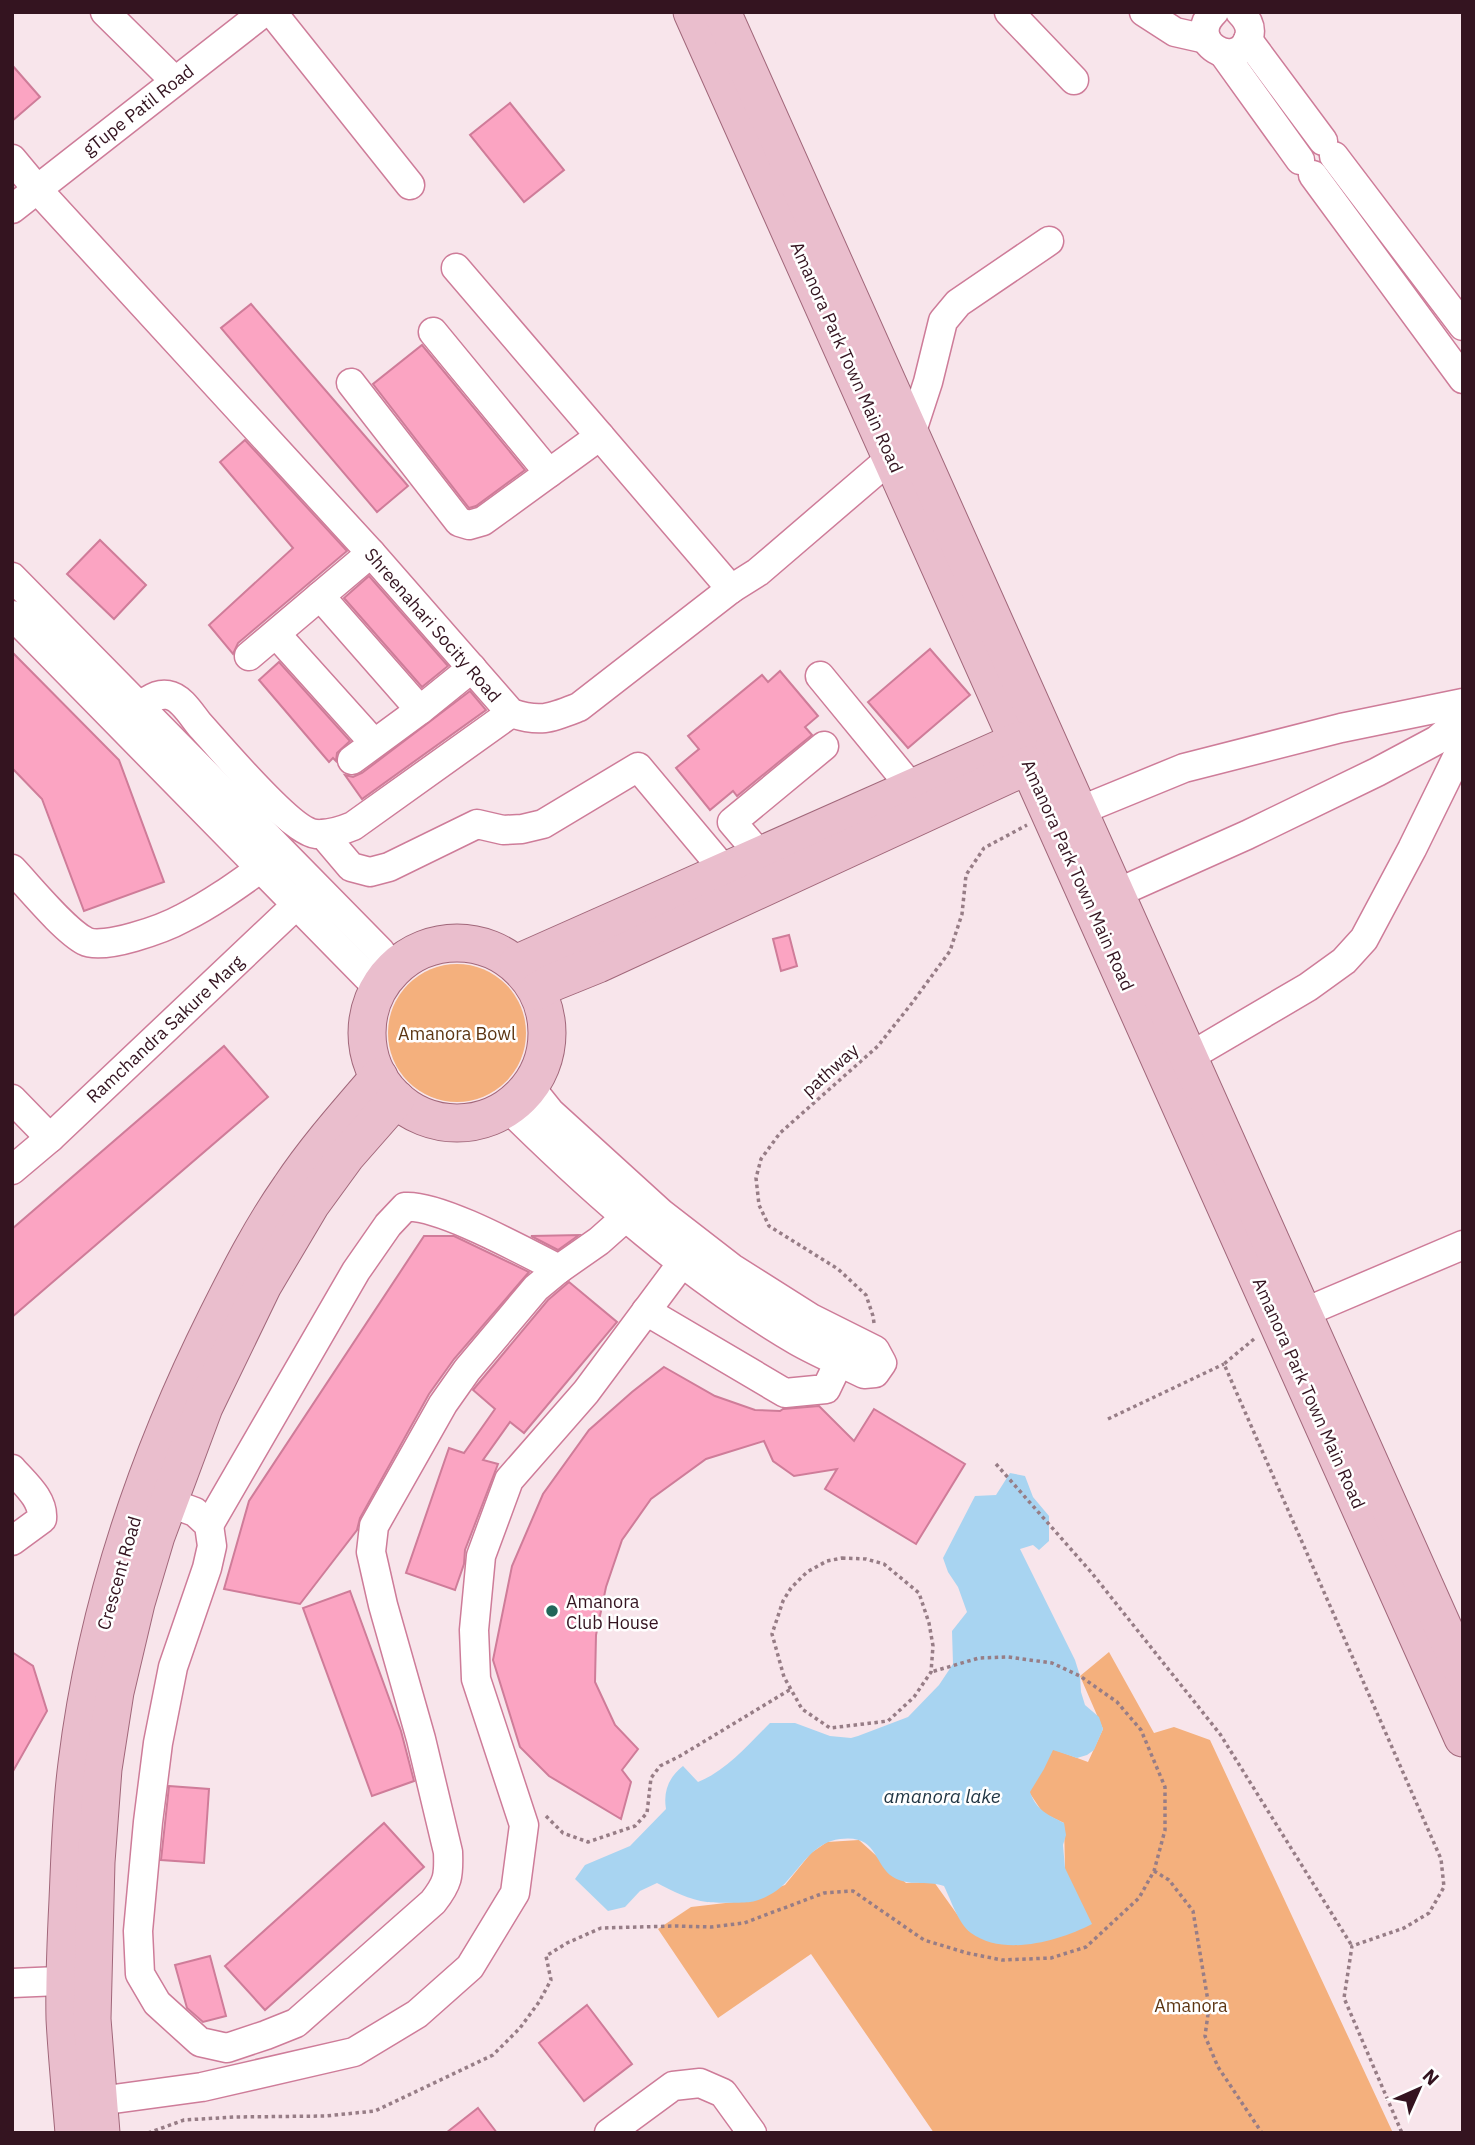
<svg xmlns="http://www.w3.org/2000/svg" width="1475" height="2145" font-family="'IBM Plex Sans',sans-serif">
<rect width="100%" height="100%" fill="#f8e5eb"/>
<g fill="#f4b07d">
<circle cx="457" cy="1033" r="69"/>
<path d="M1109,1652L1154,1733L1174,1727L1210,1740L1393,2133H934L811,1954L718,2018L658,1929L691,1907L734,1902L785,1885L811,1853L827,1842L859,1840L906,1883L934,1882L969,1931L1065,1868L1064,1823L1043,1813L1029,1792L1053,1749L1088,1762L1103,1729L1080,1676Z"/>
</g>
<path fill="#a8d4f1" d="M1010,1473L1025,1476L1033,1497L1049,1516V1541L1039,1550L1033,1545L1020,1549L1075,1660L1080,1676L1081,1692L1085,1705L1099,1717L1103,1729L1094,1750L1087,1755L1077,1758L1053,1750L1044,1769L1030,1792C1037,1811 1047,1814 1064,1823L1066,1835L1063,1845L1065,1868L1092,1924C1059,1941 1004,1957 971,1933C958,1923 951,1900 944,1886C926,1880 909,1887 893,1877C873,1864 878,1834 840,1839C815,1842 803,1864 787,1881C780,1890 762,1901 750,1902C744,1903 714,1903 707,1902C690,1900 672,1891 657,1883L640,1891L625,1907L608,1911L575,1879L585,1865L630,1846L666,1809C663,1791 669,1777 683,1766L698,1782C726,1771 749,1744 770,1723H795L830,1736L851,1738L858,1736L908,1717L939,1685L953,1664L952,1631L967,1612L958,1587L948,1572L943,1558L975,1496L996,1495Z"/>
<g fill="#fba4c2" stroke="#cf7c99" stroke-width="2">
<path d="M12,65L40,97L12,121Z"/>
<path d="M510,103L564,170L524,202L470,135Z"/>
<path d="M251,304L408,486L377,512L221,328Z"/>
<path d="M422,345L525,470L476,506L469,508L373,384Z"/>
<path d="M245,440L347,551L238,643L233,654L209,625L293,548L220,462Z"/>
<path d="M100,540L146,585L114,619L67,574Z"/>
<path d="M369,576L448,666L422,687L344,598Z"/>
<path d="M930,649L970,695L908,748L868,702Z"/>
<path d="M12,652L119,760L164,882L84,911L42,799L12,768Z"/>
<path d="M279,662L350,741L337,753L336,761L333,758L329,762L259,680Z"/>
<path d="M780,671L818,716L805,727L812,735L737,796L733,791L710,810L676,768L699,749L688,736L762,675L768,682Z"/>
<path d="M470,691L486,710L362,799L345,775L353,777L362,773Z"/>
<path d="M789,935L797,966L781,971L773,939Z"/>
<path d="M224,1046L268,1097L12,1317V1229Z"/>
<path d="M579,1235L558,1250L531,1236Z"/>
<path d="M424,1236H454L529,1272L454,1359L429,1394L360,1518L357,1530L300,1604L224,1589L249,1501Z"/>
<path d="M569,1282L617,1322L524,1433L510,1422L483,1460L498,1464L465,1550L464,1564L455,1590L406,1573L449,1448L464,1453L495,1409L473,1390L548,1300Z"/>
<path d="M664,1367L715,1396L755,1410L780,1411L783,1409L819,1406L854,1441L874,1409L965,1464L916,1544L825,1489L837,1469L794,1476L773,1461L764,1441L706,1459L651,1499L622,1540L606,1587L596,1635L595,1682L615,1725L638,1749L622,1770L631,1782L621,1819L549,1776L520,1747L493,1660L512,1566L543,1494L589,1430L632,1392Z"/>
<path d="M350,1591L401,1731L414,1781L372,1796L303,1608Z"/>
<path d="M12,1652L33,1666L47,1711L12,1773Z"/>
<path d="M169,1786L209,1789L204,1863L161,1860Z"/>
<path d="M384,1823L424,1867L265,2010L225,1966Z"/>
<path d="M210,1956L226,2016L203,2022L187,2008L175,1965Z"/>
<path d="M587,2005L632,2064L584,2101L539,2043Z"/>
<path d="M478,2108L497,2133H446Z"/>
</g>
<g fill="none" stroke-linecap="round" stroke-linejoin="round">
<defs>
<g id="minor">
<path d="M105,12L175,81"/>
<path d="M272,12L410,185"/>
<path d="M1009,12L1074,80"/>
<path d="M1144,12L1175,32L1206,39"/>
<path d="M1214,12C1183,42 1238,73 1249,37C1252,27 1247,19 1240,12"/>
<path d="M1248,40L1323,141"/>
<path d="M1223,53L1300,160"/>
<path d="M1334,156L1463,326"/>
<path d="M12,159L37,189L371,553L511,713C541,723 551,718 579,707L731,589L758,572L891,458L911,434L928,382L943,321L958,303L1049,241"/>
<path d="M1313,175L1463,379"/>
<path d="M12,209L264,12"/>
<path d="M456,268L731,589"/>
<path d="M433,332L549,473"/>
<path d="M351,383L459,522L469,525L483,521L600,436"/>
<path d="M12,577L380,951L393,969"/>
<path d="M320,596L420,710L472,668"/>
<path d="M12,615L378,988"/>
<path d="M276,634L374,743"/>
<path d="M249,656L371,553"/>
<path d="M820,676L912,788"/>
<path d="M128,719C138,709 152,692 168,695C181,697 191,714 199,724C219,746 291,832 316,834C329,835 341,831 353,826L511,713"/>
<path d="M352,760L420,710"/>
<path d="M1079,811L1184,768L1341,728L1463,703"/>
<path d="M323,834L351,867L370,872L389,867L477,824L503,830L522,829L543,824L638,767L725,871"/>
<path d="M760,855L732,822L824,746"/>
<path d="M12,869C30,888 64,930 85,941C103,951 165,928 183,918C211,904 236,886 261,868"/>
<path d="M1097,902L1247,835L1377,772L1437,740L1463,718"/>
<path d="M1189,1057L1308,987L1344,961L1364,939L1412,849L1463,745"/>
<path d="M12,1099L50,1138"/>
<path d="M508,1108C596,1195 690,1278 797,1341C818,1353 842,1363 864,1374L875,1373L882,1363L875,1350L811,1318L732,1268L661,1213L550,1112L530,1087"/>
<path d="M12,1170L50,1138L309,893"/>
<path d="M646,1311L785,1393L826,1389L839,1362"/>
<path d="M1284,1319L1303,1313L1463,1245"/>
<path d="M12,1469C24,1483 44,1499 42,1519L12,1541"/>
<path d="M168,1502L195,1512L209,1525L212,1546L207,1568L173,1667L158,1743L148,1822L138,1931L140,1974L157,2003L200,2042L227,2048L266,2035L296,2023L433,1902C448,1883 449,1876 448,1852L421,1739L383,1605L371,1552L374,1526L443,1404L467,1370L536,1288L559,1269L599,1241L626,1217"/>
<path d="M209,1525L356,1271L388,1225L405,1207C439,1204 525,1252 559,1269"/>
<path d="M12,1983L83,1980"/>
<path d="M99,2101L202,2087L354,2052L417,2014L470,1967L515,1893L524,1825L476,1679L474,1630L481,1556L509,1480L586,1392L682,1263"/>
<path d="M609,2133L673,2086L700,2083L723,2093L752,2133"/>
</g>
<g id="major">
<path d="M692,12L1463,1738"/>
<path d="M722,12L1463,1672"/>
<circle cx="457" cy="1033" r="90"/>
<path d="M518,963L1018,741"/>
<path d="M538,991L551,983L598,964L1029,765"/>
<path d="M74,2133C71,2095 67,2057 65,2019C64,1980 66,1940 68,1900C70,1855 71,1809 77,1764C96,1608 147,1457 217,1317C239,1273 262,1228 290,1188C316,1149 348,1113 379,1077"/>
<path d="M101,2133L92,2019L96,1862L103,1769L115,1692L136,1603L156,1536L204,1407L263,1285L311,1204L346,1156L396,1099"/>
</g>
</defs>
<use href="#minor" stroke="#ce7c99" stroke-width="31"/>
<use href="#major" stroke="#a1677a" stroke-width="39"/>
<g stroke="#977d86" stroke-width="3.5" stroke-dasharray="3.5 3.5" stroke-linecap="butt">
<path d="M874,1323L873,1316L866,1295L838,1269L769,1226L759,1205L756,1178L761,1159L780,1133L878,1046L912,1003L950,951L962,914L966,875L984,848L1027,825"/>
<path d="M1254,1339L1224,1364L1441,1859L1444,1887L1429,1913L1404,1928L1352,1946L1344,1998L1402,2133"/>
<path d="M1108,1419L1224,1364"/>
<path d="M996,1464L1091,1572L1220,1734L1352,1946"/>
<path d="M842,1558L866,1559L884,1564L919,1593L929,1623L933,1646L931,1672L914,1697L888,1721L830,1728L802,1709L784,1677L772,1634L783,1601L791,1588L807,1572L827,1561Z"/>
<path d="M546,1816L563,1833L588,1842L635,1826L647,1813L651,1778L660,1766L680,1756L791,1689"/>
<path d="M1154,1871L1169,1880L1193,1911L1209,2007L1205,2036L1218,2067L1262,2133"/>
<path d="M148,2133L184,2120L235,2117L325,2116L375,2111L493,2055L520,2028L539,2002L551,1980L546,1956L567,1943L601,1928L675,1926L711,1927L744,1923L824,1893L853,1891L924,1940L967,1953L1002,1960L1051,1958L1086,1947L1139,1898L1154,1871L1165,1830V1787L1141,1730L1117,1702L1080,1676L1052,1663L1008,1657L979,1658L931,1672"/>
</g>
<use href="#minor" stroke="#fff" stroke-width="28"/>
<use href="#major" stroke="#eabecd" stroke-width="37"/>
</g>
<circle fill="#216659" stroke="#fff" stroke-width="2.5" cx="552" cy="1611" r="7"/>
<g text-anchor="middle" dominant-baseline="central" stroke-width="5" stroke-linejoin="round" paint-order="stroke">
<g font-size="18" fill="#341420" stroke="#fff">
<text transform="translate(138 110) rotate(-38)">gTupe Patil Road</text>
<text transform="translate(847 357) rotate(66)">Amanora Park Town Main Road</text>
<text transform="translate(433 625) rotate(49)">Shreenahari Socity Road</text>
<text transform="translate(1078 875) rotate(66)">Amanora Park Town Main Road</text>
<text transform="translate(165 1029) rotate(-43)">Ramchandra Sakure Marg</text>
<text transform="translate(830 1070) rotate(-42)">pathway</text>
<text transform="translate(1309 1393) rotate(66)">Amanora Park Town Main Road</text>
<text transform="translate(119 1573) rotate(-74)">Crescent Road</text>
</g>
<g font-size="18" fill="#5c3512" stroke="#fff">
<text x="457" y="1033">Amanora Bowl</text>
<text x="1191" y="2005">Amanora</text>
</g>
<g font-size="18" fill="#341420" stroke="#fff" text-anchor="start">
<text x="566" y="1601">Amanora<tspan x="566" dy="21">Club House</tspan></text>
</g>
<g font-size="19" font-style="italic" fill="#213644" stroke="#fff">
<text x="942" y="1796">amanora lake</text>
</g>
</g>
<rect width="1475" height="2145" fill="none" stroke="#341420" stroke-width="28"/>
<g transform="translate(1419 2089) rotate(45)" stroke="#ffffff" stroke-width="5" paint-order="stroke">
<path d="M0-5L12 26L0 18L-12 26Z" fill="#341420"/>
<text y="-10" font-size="19" font-weight="bold" text-anchor="middle" fill="#341420">N</text>
</g>
</svg>
